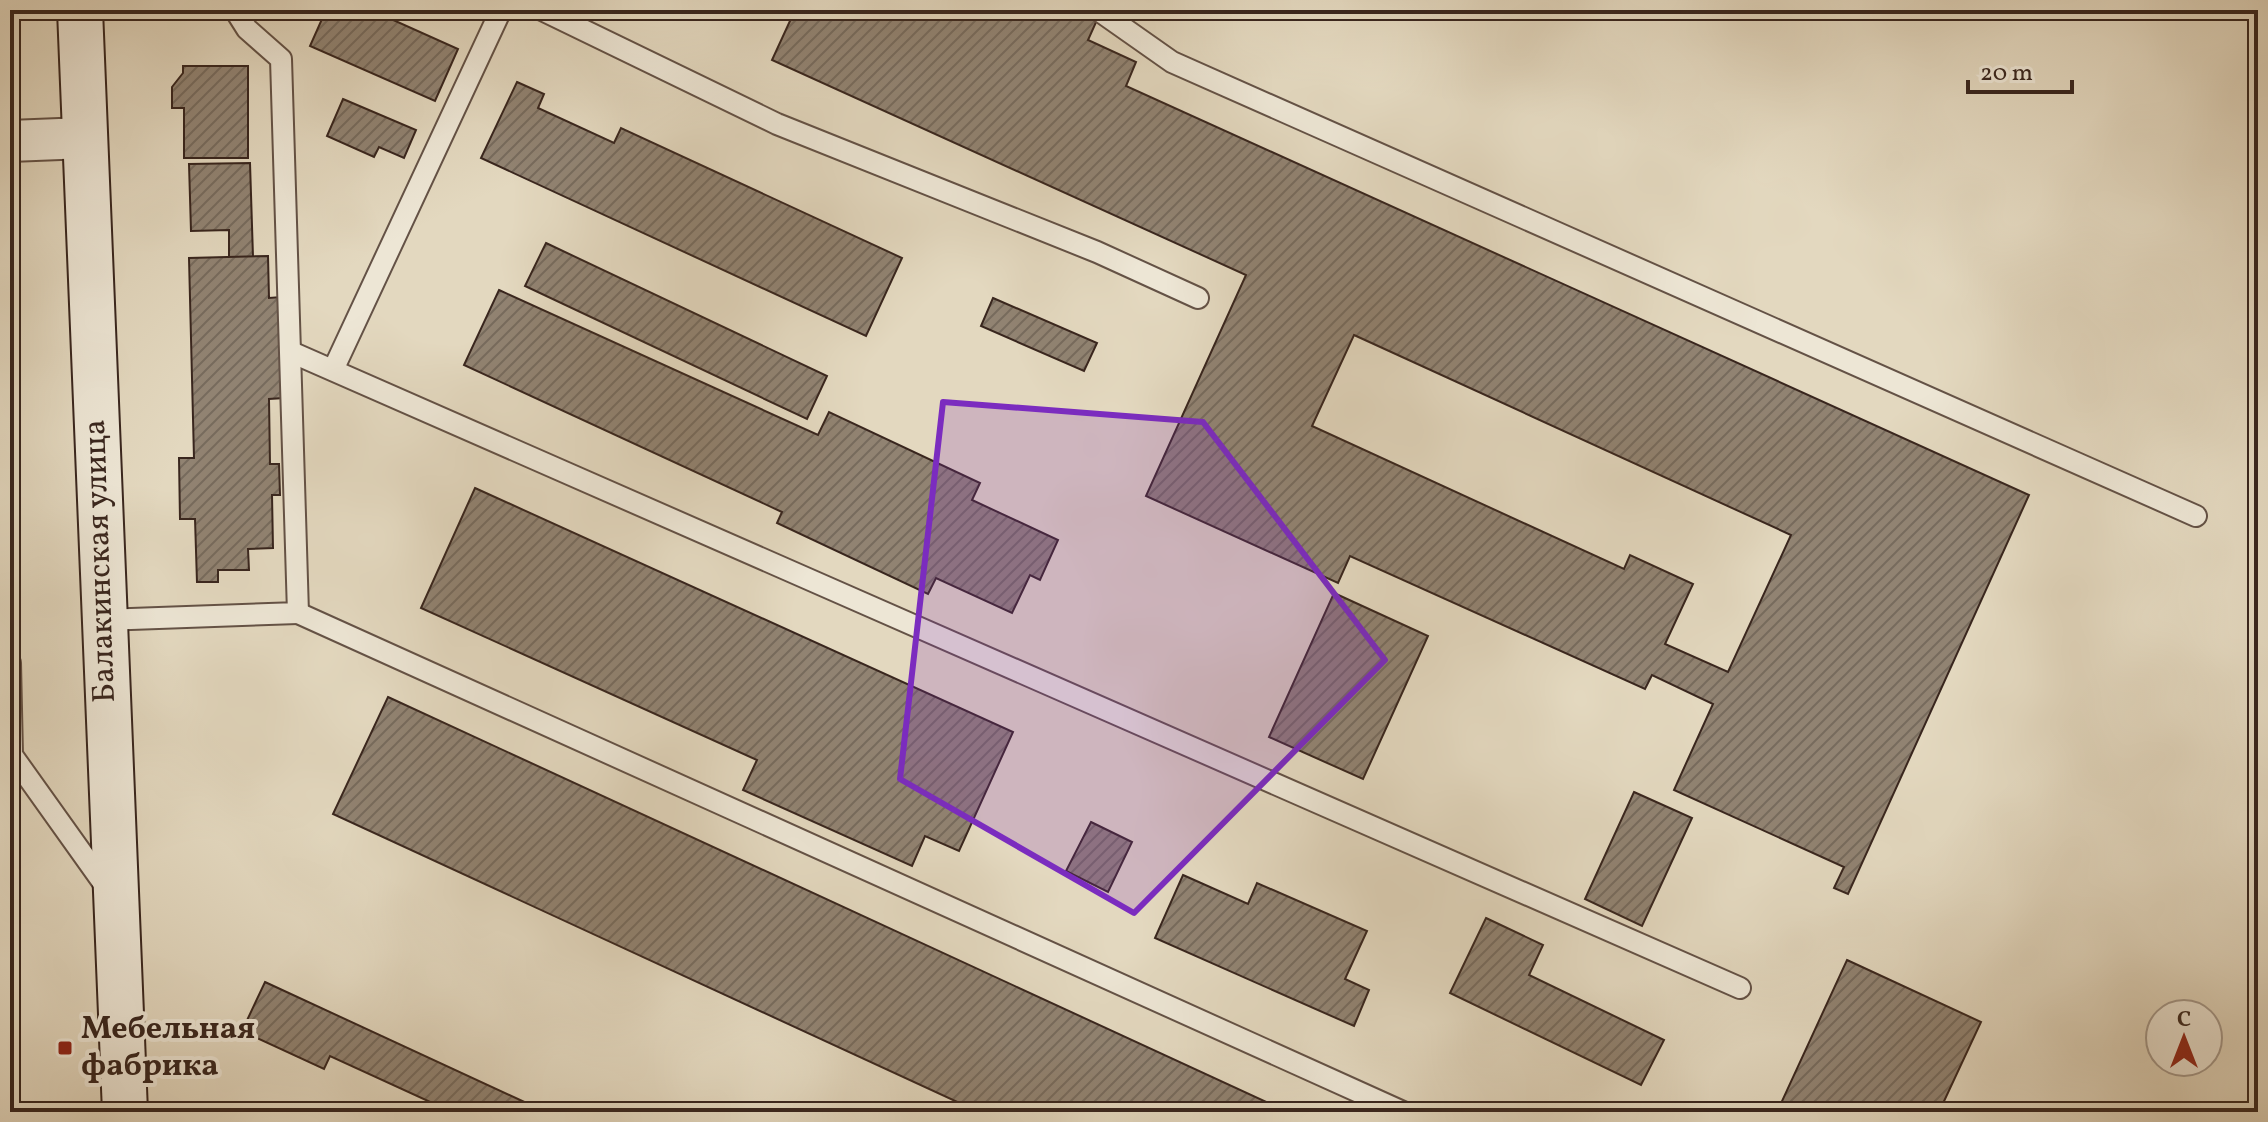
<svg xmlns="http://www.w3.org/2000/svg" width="2268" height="1122" font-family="Vollkorn,serif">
<defs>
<pattern id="building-hatch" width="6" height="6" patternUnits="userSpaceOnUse" patternTransform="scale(2)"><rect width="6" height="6" fill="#918372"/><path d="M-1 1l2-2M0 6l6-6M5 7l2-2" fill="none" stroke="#776b5d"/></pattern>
</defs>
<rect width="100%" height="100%" fill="#e3d8bf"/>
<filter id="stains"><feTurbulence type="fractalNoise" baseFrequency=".0025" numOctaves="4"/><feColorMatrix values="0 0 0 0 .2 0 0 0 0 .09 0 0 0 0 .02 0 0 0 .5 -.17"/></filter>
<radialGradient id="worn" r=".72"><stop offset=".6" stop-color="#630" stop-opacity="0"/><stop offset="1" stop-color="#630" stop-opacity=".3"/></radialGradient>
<g fill="url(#building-hatch)" stroke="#39261e" stroke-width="2" fill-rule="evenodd">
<path d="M326,10H371L458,49L435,101L310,46Z"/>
<path d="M795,10H1075L1097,20L1088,40L1136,62L1126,86L2029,495L1848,894L1834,888L1844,867L1674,790L1713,704L1652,675L1645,689L1350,556L1338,583L1146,496L1246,275L772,60ZM1354,335L1791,535L1728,672L1665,644L1693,584L1630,555L1624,569L1312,426Z"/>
<path d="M183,66H248V158H184V108H172V87L183,73Z"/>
<path d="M517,82L544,94L538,108L614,143L621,128L902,258L866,336L481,158Z"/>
<path d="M343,99L416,130L404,158L379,147L374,157L327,136Z"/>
<path d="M250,163L253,257H229V230L191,231L189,164Z"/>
<path d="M546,243L827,376L807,419L525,286Z"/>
<path d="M268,256L269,298L281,297L284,398L269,399L270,464H279L280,495H272L273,548L248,549L249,570H218V582H197L195,519H180L179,458H194L189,258Z"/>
<path d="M499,290L818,435L829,412L980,483L972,500L1058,540L1040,580L1030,575L1012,613L936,578L928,594L777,523L782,512L464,365Z"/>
<path d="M993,298L1097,343L1084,371L981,326Z"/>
<path d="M475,488L1013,732L959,851L925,836L912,866L743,790L757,760L421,608Z"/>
<path d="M1334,593L1428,636L1363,779L1269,737Z"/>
<path d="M388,697L1288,1112H979L333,814Z"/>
<path d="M1634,792L1692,818L1642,926L1585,899Z"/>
<path d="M1091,822L1132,842L1108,892L1066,871Z"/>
<path d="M1183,875L1248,904L1257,883L1367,931L1345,979L1369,990L1354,1026L1155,938Z"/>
<path d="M1486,918L1543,945L1529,975L1664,1040L1641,1085L1450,993Z"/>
<path d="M1847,960L1981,1022L1939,1112H1777Z"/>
<path d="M265,982L546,1112H452L330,1056L324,1069L242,1031Z"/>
</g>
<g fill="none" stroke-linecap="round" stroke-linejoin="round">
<defs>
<g id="service">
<path d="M542,10L777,124L1097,252L1198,298"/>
<path d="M1098,10L1172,62L2196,516"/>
<path d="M291,352L1740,988"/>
<path d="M333,370L501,10"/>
<path d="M298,613L1403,1112"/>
<path d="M103,620L298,613L281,59L247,29L235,10"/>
<path d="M10,663L12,755L109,891"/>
</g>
<path id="minor" d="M10,141L85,138"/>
<path id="secondary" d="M80,10L125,1112"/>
</defs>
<use href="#service" stroke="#645246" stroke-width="24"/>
<use href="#minor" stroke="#645246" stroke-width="44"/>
<use href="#secondary" stroke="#39261e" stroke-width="48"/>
<use href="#service" stroke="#ede6d5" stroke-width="20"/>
<use href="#minor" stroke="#ede6d5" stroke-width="40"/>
<use href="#secondary" stroke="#ede6d5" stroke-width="44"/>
</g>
<path fill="#7b2cbf" fill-opacity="0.2" stroke="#7b2cbf" stroke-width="6" stroke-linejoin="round" d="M943,402L1203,422L1385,660L1134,913L900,779Z"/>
<rect fill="#8f2418" stroke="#ede6d5" stroke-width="3" x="57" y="1040" width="16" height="16" rx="4"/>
<g text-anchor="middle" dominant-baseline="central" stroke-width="8" stroke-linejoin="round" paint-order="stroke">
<g font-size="32" fill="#39261e" stroke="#ede6d5">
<text transform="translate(101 561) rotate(-92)">Балакинская улица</text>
</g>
<g font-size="32" font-weight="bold" fill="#39261e" stroke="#ede6d5" text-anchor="start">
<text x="81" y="1030">Мебельная<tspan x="81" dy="37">фабрика</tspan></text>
</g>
</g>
<rect width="2268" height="1122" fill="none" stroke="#e3d8bf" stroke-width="40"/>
<rect x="12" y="12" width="2244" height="1098" fill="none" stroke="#39261e" stroke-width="4"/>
<rect x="20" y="20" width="2228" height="1082" fill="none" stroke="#39261e" stroke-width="2"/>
<g transform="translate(2184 1038)"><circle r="38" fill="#ede6d5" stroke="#a5998c" stroke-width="2"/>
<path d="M0-6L14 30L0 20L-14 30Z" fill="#8f2418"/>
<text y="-12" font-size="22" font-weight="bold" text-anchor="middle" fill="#39261e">С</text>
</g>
<path d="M1968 80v12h104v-12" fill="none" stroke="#39261e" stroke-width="4"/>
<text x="1980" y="80" font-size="24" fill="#39261e" stroke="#ede6d5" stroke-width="6" paint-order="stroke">20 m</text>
<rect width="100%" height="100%" filter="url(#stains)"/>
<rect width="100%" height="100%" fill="url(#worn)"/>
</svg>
